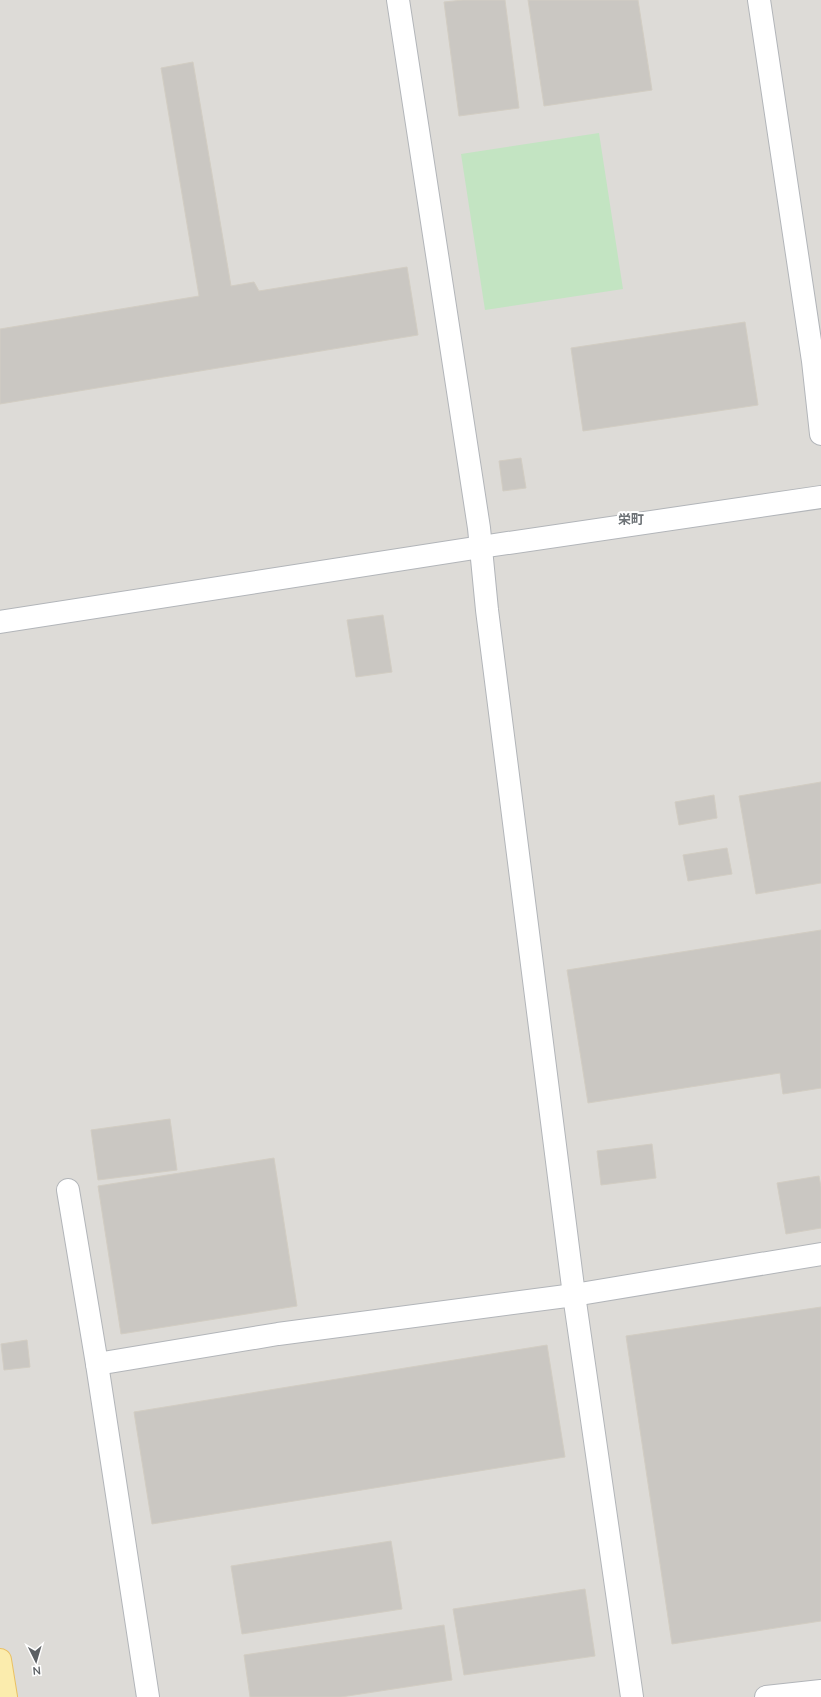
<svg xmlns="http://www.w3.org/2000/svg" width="821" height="1697" font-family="'Nunito Sans','Noto Sans JP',sans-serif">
<rect width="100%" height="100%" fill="#eeece5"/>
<rect fill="#dddbd7" x="0" y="0" width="821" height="1697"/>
<path fill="#c3e4c2" d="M599,133L623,289L485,310L461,154Z"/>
<g fill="#cac7c2" stroke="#d2cdc3">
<path d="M463,0H505L519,108L459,116L444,2Z"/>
<path d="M528,0H638L652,90L544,106Z"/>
<path d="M193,62L231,286L254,282L259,291L407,267L418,335L0,404V329L199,296L161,68Z"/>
<path d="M745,322L758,405L583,431L571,348Z"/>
<path d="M521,458L526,488L503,491L499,461Z"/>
<path d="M383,615L392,672L356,677L347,620Z"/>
<path d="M821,782V883L756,894L739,796Z"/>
<path d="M714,795L717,818L679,825L675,802Z"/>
<path d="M727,848L732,874L688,881L683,855Z"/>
<path d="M821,930V1088L783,1094L780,1073L588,1103L567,970Z"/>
<path d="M170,1119L177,1170L98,1180L91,1130Z"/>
<path d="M652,1144L656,1178L601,1185L597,1151Z"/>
<path d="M274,1158L297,1306L121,1334L98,1186Z"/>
<path d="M819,1176L821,1187V1228L786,1234L777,1183Z"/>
<path d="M821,1307V1621L672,1644L626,1336Z"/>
<path d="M27,1340L30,1367L4,1370L1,1344Z"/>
<path d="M547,1345L565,1457L152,1524L134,1412Z"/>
<path d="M391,1541L402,1609L242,1634L231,1566Z"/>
<path d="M585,1589L595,1656L464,1675L453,1609Z"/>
<path d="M444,1625L452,1680L341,1697H250L244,1655Z"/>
</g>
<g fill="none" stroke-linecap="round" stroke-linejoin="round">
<defs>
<g id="minor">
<path d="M398,0L479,528L487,610L574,1295L632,1697"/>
<path d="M759,0L813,361L821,434"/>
<path d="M0,622L481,547L821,497"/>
<path d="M68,1190L97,1364L148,1697"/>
<path d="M97,1364L278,1334L574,1295L821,1254"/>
<path d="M766,1697L821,1691"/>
</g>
<path id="major" d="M0,1660L6,1697"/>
</defs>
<use href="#minor" stroke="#b2b5b9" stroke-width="24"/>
<use href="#major" stroke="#eac162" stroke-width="24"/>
<use href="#minor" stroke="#fff" stroke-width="22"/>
<use href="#major" stroke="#fbecad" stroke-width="22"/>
</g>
<g text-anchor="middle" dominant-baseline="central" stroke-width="4" stroke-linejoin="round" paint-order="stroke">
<g font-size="13" font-weight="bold" fill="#6d7276" stroke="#fff">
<text x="631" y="520">栄町</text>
</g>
</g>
<g transform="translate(36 1661) rotate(175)" stroke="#ffffff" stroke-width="3" paint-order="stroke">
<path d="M0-3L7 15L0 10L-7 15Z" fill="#5c6064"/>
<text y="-6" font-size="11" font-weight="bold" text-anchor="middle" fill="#5c6064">N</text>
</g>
</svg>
